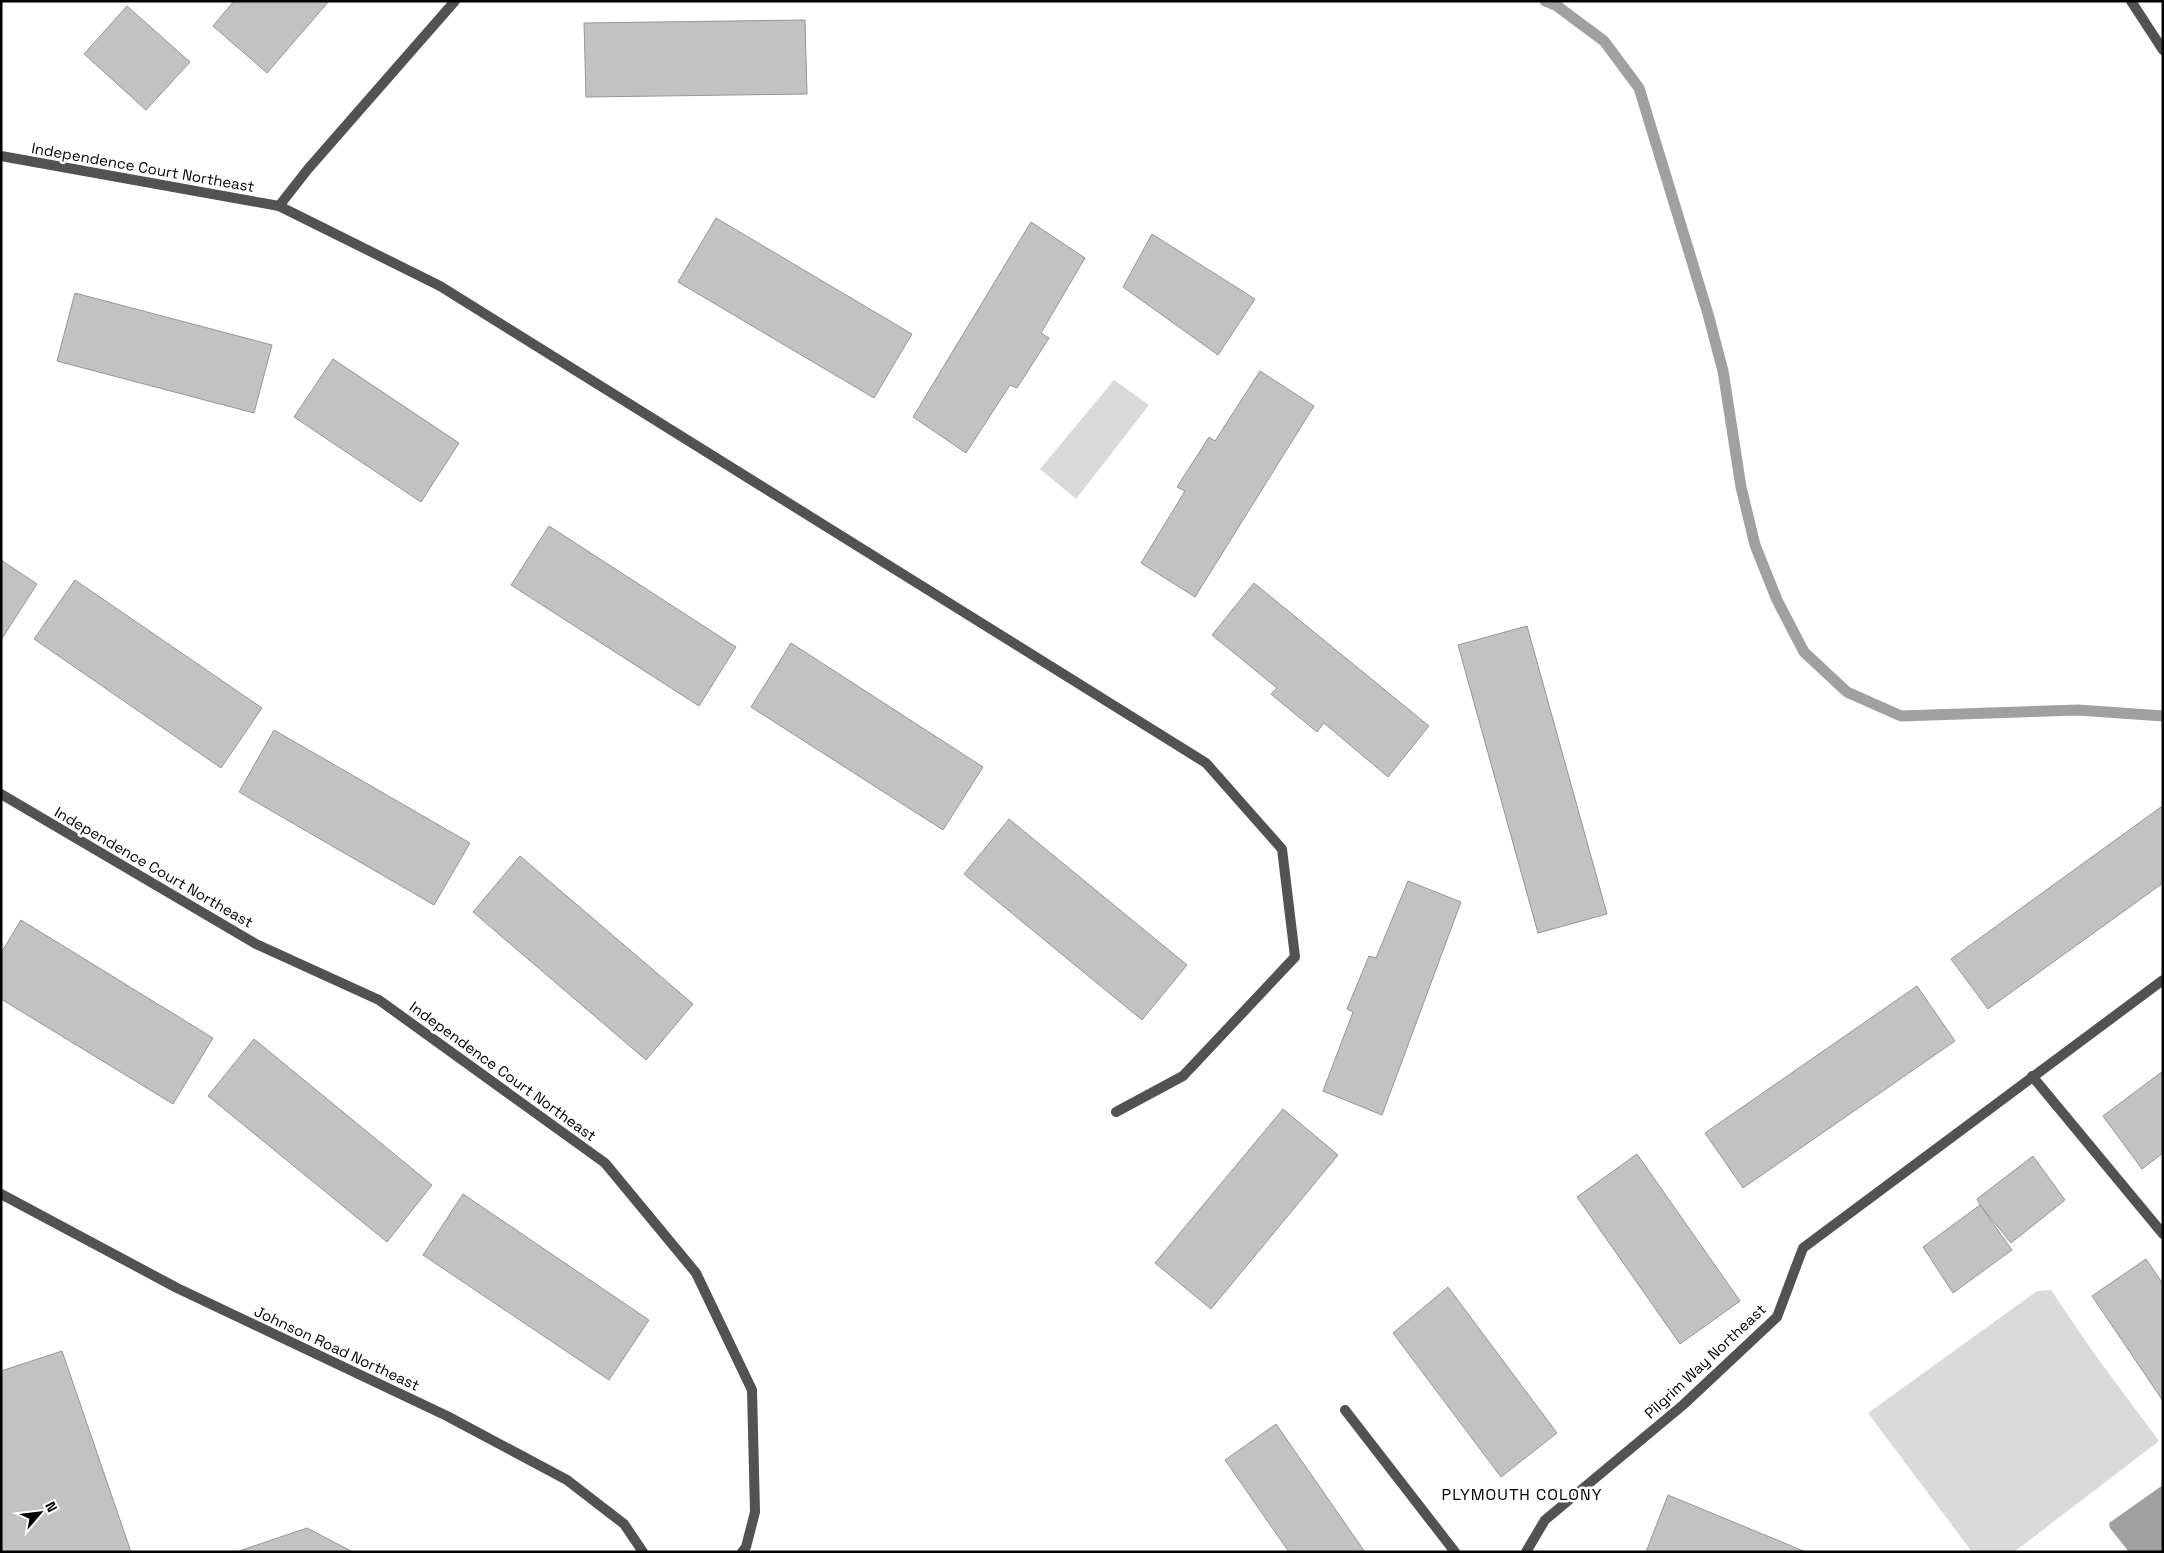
<svg xmlns="http://www.w3.org/2000/svg" width="2164" height="1553" font-family="'Space Grotesk',sans-serif">
<rect width="100%" height="100%" fill="#fff"/>
<g fill="#d9d9d9">
<path d="M1114,380L1149,405L1076,499L1040,469Z"/>
<path d="M2051,1290L2093,1352L2159,1441L2014,1552H1972L1868,1413L2037,1291Z"/>
</g>
<path fill="#a0a0a0" d="M2163,1485V1552H2129L2110,1528L2109,1523Z"/>
<g fill="none" stroke-linecap="round" stroke-linejoin="round">
<path stroke="#a0a0a0" stroke-width="11" d="M1545,1L1557,6L1604,41L1639,88L1708,314L1723,371L1741,487L1755,545L1777,600L1804,652L1847,692L1901,716L2078,710L2163,716"/>
</g>
<g fill="#c2c2c2" stroke="#969696">
<path d="M234,1H329L267,73L213,26Z"/>
<path d="M127,6L190,62L146,110L84,54Z"/>
<path d="M805,20L807,94L586,97L584,23Z"/>
<path d="M716,218L912,334L874,398L678,282Z"/>
<path d="M1031,222L1085,258L1041,333L1049,338L1017,388L1010,385L966,453L913,417Z"/>
<path d="M1152,234L1255,299L1218,355L1123,287Z"/>
<path d="M75,293L272,345L254,413L57,361Z"/>
<path d="M333,359L459,443L421,502L294,417Z"/>
<path d="M1260,371L1314,406L1195,597L1141,563L1185,491L1177,487L1209,437L1215,441Z"/>
<path d="M549,526L736,647L699,706L511,585Z"/>
<path d="M1,560L37,584L1,640Z"/>
<path d="M75,580L262,708L221,768L34,639Z"/>
<path d="M1254,583L1429,726L1388,777L1324,723L1317,732L1271,694L1277,688L1212,635Z"/>
<path d="M1527,626L1607,914L1538,933L1458,645Z"/>
<path d="M791,643L983,767L943,830L751,707Z"/>
<path d="M274,730L470,843L434,905L239,792Z"/>
<path d="M2161,807L2163,809V883L1988,1009L1951,959Z"/>
<path d="M1009,819L1187,965L1142,1020L964,874Z"/>
<path d="M520,856L693,1004L646,1060L473,912Z"/>
<path d="M1408,881L1461,902L1382,1115L1323,1091L1353,1012L1347,1009L1369,956L1376,958Z"/>
<path d="M21,920L213,1038L173,1104L1,999V953Z"/>
<path d="M1917,986L1955,1041L1743,1188L1705,1133Z"/>
<path d="M254,1039L432,1185L387,1242L208,1096Z"/>
<path d="M2163,1071V1153L2142,1169L2103,1116Z"/>
<path d="M1283,1109L1338,1155L1211,1309L1155,1263Z"/>
<path d="M1637,1154L1740,1301L1680,1344L1577,1197Z"/>
<path d="M2033,1156L2065,1200L2011,1243L1980,1205L1977,1199Z"/>
<path d="M463,1194L649,1320L609,1380L423,1255Z"/>
<path d="M1980,1205L2012,1250L1953,1293L1923,1247Z"/>
<path d="M2146,1259L2163,1284V1401L2092,1296Z"/>
<path d="M1448,1287L1557,1433L1501,1477L1393,1333Z"/>
<path d="M62,1351L131,1552H1V1371Z"/>
<path d="M1276,1424L1365,1552H1289L1225,1460Z"/>
<path d="M1668,1495L1806,1552H1646Z"/>
<path d="M307,1528L353,1552H236Z"/>
</g>
<g fill="none" stroke-linecap="round" stroke-linejoin="round">
<path stroke="#525252" stroke-width="10" d="M1345,1410L1455,1552"/>
<g stroke="#525252" stroke-width="10">
<path d="M2131,1L2163,50"/>
<path d="M1,156L279,206L440,286L1206,763L1282,849L1295,957L1183,1076L1116,1112"/>
<path d="M279,206L308,169L455,1"/>
<path d="M1,794L256,944L379,1000L605,1163L696,1273L752,1390L755,1512L746,1547L742,1552"/>
<path d="M2032,1076L2163,1234"/>
<path d="M1,1194L177,1288L447,1416L567,1480L624,1524L643,1552"/>
<path d="M1526,1552L1545,1520L1683,1405L1777,1317L1803,1248L2163,980"/>
</g>
</g>
<g text-anchor="middle" dominant-baseline="central" stroke-width="5" stroke-linejoin="round" paint-order="stroke">
<g font-size="15" fill="#000" stroke="#fff">
<text transform="translate(143 167) rotate(10)">Independence Court Northeast</text>
<text transform="translate(154 867) rotate(30)">Independence Court Northeast</text>
<text transform="translate(503 1071) rotate(36)">Independence Court Northeast</text>
<text transform="translate(337 1348) rotate(25)">Johnson Road Northeast</text>
<text transform="translate(1705 1361) rotate(-43)">Pilgrim Way Northeast</text>
</g>
<g font-size="16" letter-spacing="1" fill="#000" stroke="#fff">
<text x="1522" y="1494">PLYMOUTH COLONY</text>
</g>
</g>
<rect width="2164" height="1553" fill="none" stroke="#000000" stroke-width="5"/>
<g transform="translate(40 1513) rotate(62)" stroke="#ffffff" stroke-width="4" paint-order="stroke">
<path d="M0-4L9 19L0 12L-9 19Z" fill="#000000"/>
<text y="-8" font-size="14" font-weight="bold" text-anchor="middle" fill="#000000">N</text>
</g>
</svg>
